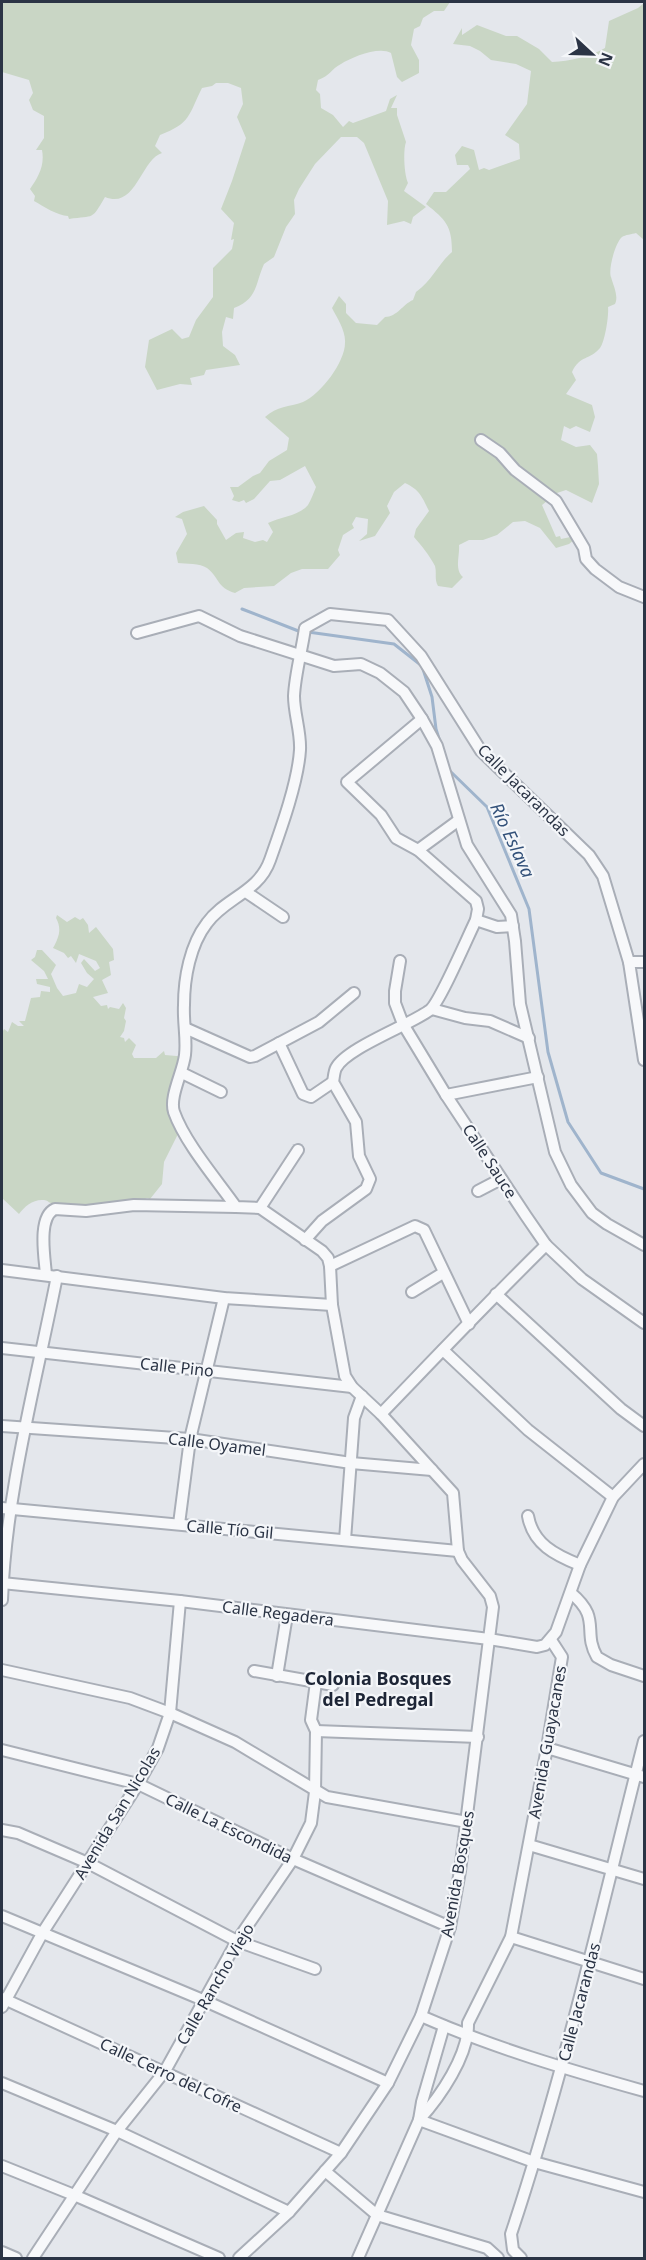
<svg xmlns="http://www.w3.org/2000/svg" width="646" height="2260" font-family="'Noto Sans',sans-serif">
<rect width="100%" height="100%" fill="#e4e7ec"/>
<g fill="#c9d6c5">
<path d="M2,2H450L444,11H434L423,18L420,26L414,29L411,45L419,60V73L402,82L397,77L391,53C379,46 352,57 341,64C331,69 330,76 318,80L316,90L320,94L321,108L333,115L343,127L349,121L353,123L386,111L390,99L397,95L391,108H397V115L406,142C403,150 404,174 408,183L404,191L426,207L413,217L411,224L404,221L387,225L388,201L364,143L357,137H341L315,164L299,189L294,200L295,214L286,227L274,257L264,264C255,284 258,299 234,308L233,319L226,317L222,332L223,346L235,355L240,365L206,370L204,375L190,378L192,385L180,384L157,390L145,367L149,340L172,329L182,339L189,337L196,320L213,297V268L232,249L234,239L231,240L234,223L221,209L232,181L246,138L237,117L243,104L241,88L228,83H216L212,86L202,88C188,116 191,123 160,135L155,146L162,153C141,159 136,210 105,197C91,221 95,215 69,219L68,216C58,216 43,206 34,201L35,196L30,189C38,177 45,166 42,150H36L44,138V116L33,110L29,100L33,93L29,80L2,72Z"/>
<path d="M644,3V240L636,233C632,234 625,235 622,237C615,243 608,270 611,277C613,285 619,296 615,304L608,307C609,315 605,342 600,348C590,360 580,355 572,372L576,380L566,394L592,405L595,417L590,432L576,426L570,429L564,426L561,440L576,447L590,445L597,454L598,466L599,484L592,503L566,490L557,493L542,505L556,537L560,536L561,539L580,535L569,544L556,548L540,528L525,521L513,522L497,535L483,540H469L459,545C460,556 454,569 463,577L452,588L438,586C434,579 437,573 435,566C430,556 421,545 414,537L416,529L429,511C422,497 420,490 405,483L394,492L387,506L390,513L375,536L359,541L367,534L368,519L356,517L352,524L354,528L343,535L338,550L340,555L328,569H302L291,573L274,586L244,588L235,593C217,588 219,577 207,568C200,563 186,564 178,563L176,553L187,534L182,519L175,517L183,512L204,506L217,520V524L226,540L236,533L244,532L243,538L255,542L263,540L267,542L273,532L268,523C280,517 299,516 308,505C311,500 314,492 316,487L305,466L280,480L270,481L254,499L246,503L244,500L239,502L232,500L234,496L230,487H238L253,476L260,473L269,461L287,450L289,438L265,417C277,406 289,407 303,402C321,394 345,362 345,343C346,331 337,318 332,308L339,296L346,304V313L356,323L377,325L385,317C397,317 403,304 413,300L416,292C432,281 438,264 452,252C452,226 446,220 426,204L434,192H446L470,169L468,165H457L455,155L462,146L474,150L479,170L484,168L489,170L520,159L519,144L505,135L527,104L531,71L516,64L491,60L480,51L470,46L453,44L462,28V35L477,25L506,36H517L539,49L552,62C570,61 589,57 605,48L609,21L638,8Z"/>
<path d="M57,915L67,922L75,917L80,920L83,918L88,925L89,933L96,927L113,949L114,960L109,962L111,975L102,980L108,993L93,997L101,1006L107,1005L108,1009L110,1007L119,1009L123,1003L126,1008L124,1018L126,1021L124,1031L120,1037L124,1038L125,1042L129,1038L136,1045L132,1054L134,1058H156L164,1051L165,1055L188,1057C190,1079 179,1081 170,1099L184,1128L178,1134L164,1162L162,1184L150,1199L147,1198C136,1206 131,1201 119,1205C108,1209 100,1215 88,1217C73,1199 73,1204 54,1203C46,1203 51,1201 44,1200C33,1199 25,1206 19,1214L2,1198V1033L4,1029L8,1032L12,1022L18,1026H24L19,1021H25L31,998L40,997L41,991L50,992V987L37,984L36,979H48L44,971L31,960L35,957L37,950H42L56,965L51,974L57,988L63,996L76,993L79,984L87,987L94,979L87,973L81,963L84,959L95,971L100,968L96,961L79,954L76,963L71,956L68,958L64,953L53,948C59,937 62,929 56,918Z"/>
</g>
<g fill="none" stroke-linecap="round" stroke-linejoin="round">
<g stroke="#9fb4cc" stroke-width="3">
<path d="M242,609L301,632"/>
<path d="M308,632L394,644L422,666L432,697L436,729L440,742"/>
<path d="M450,771L487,807L529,909L548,1052L568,1122L601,1173L644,1189"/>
</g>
<defs>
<g id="minor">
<path d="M481,440L500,453L515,470L556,501L584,548L586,559L595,569L619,587L644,597"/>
<path d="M137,633L199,616L240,636L334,666L361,664L380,673L404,692L422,719L437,746L467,845L511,915L515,941L520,1004L555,1152L571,1185L592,1213L607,1224L644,1245"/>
<path d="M418,850L459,820"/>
<path d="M246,892L283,917"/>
<path d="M476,920L497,927L513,926"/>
<path d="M400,961L395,991V1003L403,1024L446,1095L526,1216L546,1245L582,1279L644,1323"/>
<path d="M629,962H644"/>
<path d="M432,1009L465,1018L490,1021L529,1038"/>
<path d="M185,1028L250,1057L255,1056L319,1022L354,993"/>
<path d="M279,1043L303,1094L311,1097L333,1082"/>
<path d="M182,1073L221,1092"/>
<path d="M446,1095L538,1077"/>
<path d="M478,1191L501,1179"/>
<path d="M260,1208L298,1150"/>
<path d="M305,1240L322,1221L366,1189L370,1179L359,1156L356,1122L333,1082C334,1077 334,1072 336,1068C346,1048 410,1025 430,1010C440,1002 468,936 476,920L478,909L476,901L418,850L396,838L381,815L347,782L422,719"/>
<path d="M330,1266L415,1226L424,1230L469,1324"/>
<path d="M2,1270L224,1298L332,1305"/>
<path d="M46,1275C45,1259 37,1217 55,1209L86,1211L134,1205L236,1207"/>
<path d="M412,1292L443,1273"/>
<path d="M496,1294L621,1409L644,1426"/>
<path d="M2,1348L352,1387"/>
<path d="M443,1350L528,1430L613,1497"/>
<path d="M381,1414C436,1357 490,1300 546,1245"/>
<path d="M2,1426L190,1439L351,1463L432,1470"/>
<path d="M2,1508L458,1551"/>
<path d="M528,1516C533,1544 555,1555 580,1565"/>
<path d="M179,1524L190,1439L224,1298"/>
<path d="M345,1540L354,1418L362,1396"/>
<path d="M2,1583L180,1601L489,1639L537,1647L545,1645L556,1632L580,1565L613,1497L644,1464"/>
<path d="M571,1593C602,1619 582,1631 597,1657L611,1665L644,1676"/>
<path d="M2,1600C6,1491 36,1383 57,1276"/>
<path d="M2,1670L130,1698L170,1713L235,1742L327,1797L467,1822"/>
<path d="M254,1671L333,1685"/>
<path d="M277,1676L287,1615"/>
<path d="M316,1731L478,1737"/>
<path d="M547,1748L644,1777"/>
<path d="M2,1750L138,1784L293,1859L450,1927"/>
<path d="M2,1830L18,1833L88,1863L237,1941L315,1969"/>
<path d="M529,1845L644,1879"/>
<path d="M2,1916L203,2000L388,2083"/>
<path d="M511,1937L644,1979"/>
<path d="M2,1998L341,2153"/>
<path d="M2,2007L43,1932L138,1784L158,1748L170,1713L180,1601"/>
<path d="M421,2016C494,2048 569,2070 644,2091"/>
<path d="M2,2083L117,2131L289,2212"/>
<path d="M419,2120C440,2097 469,2055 468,2023L511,1937L547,1748L562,1657L551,1640"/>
<path d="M419,2120L534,2162L644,2192"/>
<path d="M2,2166L74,2195L219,2258"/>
<path d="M325,2171L377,2215L487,2248L498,2258"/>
<path d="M2,2252L16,2258"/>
<path d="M33,2258L117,2131L165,2071L237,1941L293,1859L311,1823L315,1792L316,1731L311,1720L316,1682"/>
<path d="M239,2258L289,2212L341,2153L388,2083L421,2016L450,1927L460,1871L493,1607L490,1596L462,1560L458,1551L453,1493L381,1414L352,1387L345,1376L332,1305L330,1266L328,1258L322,1251L260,1208L236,1207C217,1180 185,1143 174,1112C169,1097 183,1072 185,1055C187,1039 183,1022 184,1005C184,978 190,945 207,923C225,898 259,892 270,860C281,829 298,782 300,750C301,732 294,714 294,696C295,674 302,650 305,628L330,614L388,620L421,656L481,751L589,855L603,876L629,962L644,1060"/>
<path d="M358,2258L419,2120L422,2102L444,2026"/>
<path d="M521,2258L513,2250L511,2234C565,2072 602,1906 644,1741"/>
</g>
</defs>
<use href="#minor" stroke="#a9aeb7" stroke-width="14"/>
<use href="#minor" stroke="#f7f8fa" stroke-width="10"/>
</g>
<g text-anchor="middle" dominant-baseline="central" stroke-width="4.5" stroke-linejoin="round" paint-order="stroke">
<g font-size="16" fill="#2b3445" stroke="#f4f6f9">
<text transform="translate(524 790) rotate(45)">Calle Jacarandas</text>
<text transform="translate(490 1161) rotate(57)">Calle Sauce</text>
<text transform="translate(177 1367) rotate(6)">Calle Pino</text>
<text transform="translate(217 1444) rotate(7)">Calle Oyamel</text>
<text transform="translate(230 1529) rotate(5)">Calle Tío Gil</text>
<text transform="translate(278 1613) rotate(7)">Calle Regadera</text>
<text transform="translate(547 1742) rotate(-80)">Avenida Guayacanes</text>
<text transform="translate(117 1813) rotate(-59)">Avenida San Nicolas</text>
<text transform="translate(229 1828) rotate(26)">Calle La Escondida</text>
<text transform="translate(457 1874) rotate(-80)">Avenida Bosques</text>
<text transform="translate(215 1984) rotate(-60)">Calle Rancho Viejo</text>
<text transform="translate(579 2002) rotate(-75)">Calle Jacarandas</text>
<text transform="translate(171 2075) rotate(25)">Calle Cerro del Cofre</text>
</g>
<g font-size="18" font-style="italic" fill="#34527a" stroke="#f4f6f9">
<text transform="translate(513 840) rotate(65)">Río Eslava</text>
</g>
<g font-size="18" font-weight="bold" fill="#1d2536" stroke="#f4f6f9">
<text x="378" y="1678">Colonia Bosques<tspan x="378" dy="21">del Pedregal</tspan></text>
</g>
</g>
<rect width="646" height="2260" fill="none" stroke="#2b3445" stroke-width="6"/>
<g transform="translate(592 54) rotate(112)" stroke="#f4f6f9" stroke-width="4.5" paint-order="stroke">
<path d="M0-4.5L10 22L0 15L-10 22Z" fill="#2b3445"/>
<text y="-9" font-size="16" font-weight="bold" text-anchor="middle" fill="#2b3445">N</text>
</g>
</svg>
